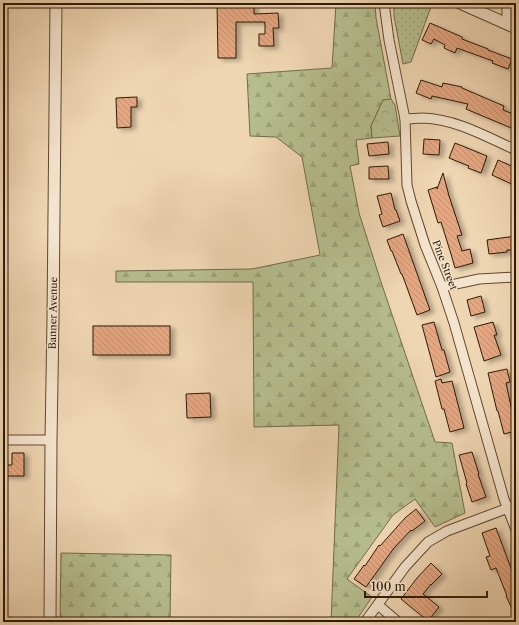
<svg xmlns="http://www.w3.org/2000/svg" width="519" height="625" font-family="'Libre Caslon Text',serif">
<defs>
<pattern id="grass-dots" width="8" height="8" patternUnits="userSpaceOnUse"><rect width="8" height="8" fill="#b6be8e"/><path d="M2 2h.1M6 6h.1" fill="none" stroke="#9da379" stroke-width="1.8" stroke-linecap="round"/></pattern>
<pattern id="forest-firs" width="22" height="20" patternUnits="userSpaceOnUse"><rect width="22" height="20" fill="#b6be8e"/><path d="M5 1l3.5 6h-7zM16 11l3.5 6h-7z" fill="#9da379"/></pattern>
<pattern id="park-crowns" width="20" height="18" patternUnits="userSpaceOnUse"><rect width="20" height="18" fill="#b6be8e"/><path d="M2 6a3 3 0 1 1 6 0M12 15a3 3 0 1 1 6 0" fill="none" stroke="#9da379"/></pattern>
<pattern id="building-back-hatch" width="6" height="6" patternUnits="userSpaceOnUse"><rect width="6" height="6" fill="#e5a680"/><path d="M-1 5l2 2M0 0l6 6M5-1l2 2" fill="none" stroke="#c58e6d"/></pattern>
<filter id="shadow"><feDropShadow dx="4.5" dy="2.5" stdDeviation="2" flood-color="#0004"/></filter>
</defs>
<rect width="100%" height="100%" fill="#efd6b2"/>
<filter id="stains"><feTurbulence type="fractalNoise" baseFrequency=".005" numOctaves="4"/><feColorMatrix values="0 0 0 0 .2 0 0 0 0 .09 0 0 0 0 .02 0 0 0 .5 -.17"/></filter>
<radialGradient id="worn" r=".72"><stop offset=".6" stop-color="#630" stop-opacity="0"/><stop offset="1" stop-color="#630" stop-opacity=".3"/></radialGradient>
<path fill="url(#grass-dots)" stroke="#726c4a" d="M394,3H429L432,4L411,62L403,64L394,16Z"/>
<g fill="url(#forest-firs)" stroke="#726c4a">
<path d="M336,3H375L376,18L391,99L383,100L371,126L372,138L356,140L359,164L350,166L359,213L381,282L435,442L452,443L465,513L435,527L415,499L393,515L347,579L372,597L355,622H331L339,425L254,427L253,282H116V271L252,269L320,255L302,157L276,137L250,136L247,74L332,68Z"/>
<path d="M61,553L171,555L170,622H60Z"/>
</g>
<path fill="url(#park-crowns)" stroke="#726c4a" d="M391,99L395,105L400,136L372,138L371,126L383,100Z"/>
<g fill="url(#building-back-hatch)" stroke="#2e1a05" filter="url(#shadow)">
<path d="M217,3H254V14L278,13L279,28H273L274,46H259V34H265V22H236V58H218Z"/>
<path d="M430,23L462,37V39L488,49V50L512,59L508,69L492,63L493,61L457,48L455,53L444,48L445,45L434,39L431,44L422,40Z"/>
<path d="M421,80L442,87L443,83L462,87V88L504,106L503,110L516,115V130L466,109L468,104L432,96L431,99L416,93Z"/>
<path d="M137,97V107H131V127L117,128L116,98Z"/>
<path d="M424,139L440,140L439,155L423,154Z"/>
<path d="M388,142L389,154L369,156L367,144Z"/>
<path d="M455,143L487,156L481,173L468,168L469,166L449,158Z"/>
<path d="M498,160L516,168V186L492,175Z"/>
<path d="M388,166L389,179H369V167Z"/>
<path d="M443,173L449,196L462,235L457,236L462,251L470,249L473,263L455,268L451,254L441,222L438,223L428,190L437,187V189Z"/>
<path d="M391,193L395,210H396L400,221L383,227L379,215L382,214L377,196Z"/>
<path d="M403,234L430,310L417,315L402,274H401L392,251H391L387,240Z"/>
<path d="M516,236V250H507V252L489,254L487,240Z"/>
<path d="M481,296L485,312L471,316L467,300Z"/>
<path d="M434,322L442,350H444L450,372L436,377L422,325Z"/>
<path d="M493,322L497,335H494L501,355L484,361L474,327Z"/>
<rect x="93" y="326" width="77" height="29"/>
<path d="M507,369L510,382L506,383L513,416L516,426V431L504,434L498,411H497L488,373Z"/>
<path d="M441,379L442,383L452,381L464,428L450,432L444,409H442L435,381Z"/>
<path d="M210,393L211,417L187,418L186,394Z"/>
<path d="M472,452L479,474H478L486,497L472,502L466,484L467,483L459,455Z"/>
<path d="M12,453H24V476H3V465H12Z"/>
<path d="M416,509L425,521L412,531L411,530L394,548L366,587L354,579L364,565L365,566L379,545L380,546L405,518Z"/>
<path d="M496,528L512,571L514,570L516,575V617L506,596H507L496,568L491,570L486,557L490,556L482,533Z"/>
<path d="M431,563L442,574L431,585V584L423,594L439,607L428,621L401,599L417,578Z"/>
</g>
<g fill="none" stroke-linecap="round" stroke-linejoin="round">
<defs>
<g id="minor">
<path d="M384,3L389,40L405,119L407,185L411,201L425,245L442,287L454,323L504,499L516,530"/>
<path d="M507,3V24"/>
<path d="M405,119C411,119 417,118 423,118C456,119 487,137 516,150"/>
<path d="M442,287L479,279L516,277"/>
<path d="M3,440H51"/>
<path d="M378,605L398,622"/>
<path d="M365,622L405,567L428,542L447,531L516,505"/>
</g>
<g id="tertiary">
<path d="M460,3L516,28"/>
<path d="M50,622L51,440L53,319L56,3"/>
</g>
</defs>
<use href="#minor" stroke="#5e4930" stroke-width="11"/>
<use href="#tertiary" stroke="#5e4930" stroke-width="13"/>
<use href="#minor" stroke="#f5e4cd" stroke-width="9"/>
<use href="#tertiary" stroke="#f5e4cd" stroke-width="11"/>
</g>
<g text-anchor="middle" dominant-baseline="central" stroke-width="3" stroke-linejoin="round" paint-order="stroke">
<g font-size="10" fill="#2e1a05" stroke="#f5e4cd">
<text transform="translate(445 265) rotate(69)">Pine Street</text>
<text transform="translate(53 313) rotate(-89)">Banner Avenue</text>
</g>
</g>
<rect width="519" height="625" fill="none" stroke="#efd6b2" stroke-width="16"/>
<rect x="4" y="4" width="511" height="617" fill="none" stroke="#2e1a05" stroke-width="2"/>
<rect x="8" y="8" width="503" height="609" fill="none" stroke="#2e1a05"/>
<path d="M365 591v6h122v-6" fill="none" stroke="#2e1a05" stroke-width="2"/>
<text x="371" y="591" font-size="12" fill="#2e1a05" stroke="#f5e4cd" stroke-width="3" paint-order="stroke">100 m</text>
<rect width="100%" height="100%" filter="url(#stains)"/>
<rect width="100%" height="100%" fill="url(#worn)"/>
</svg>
